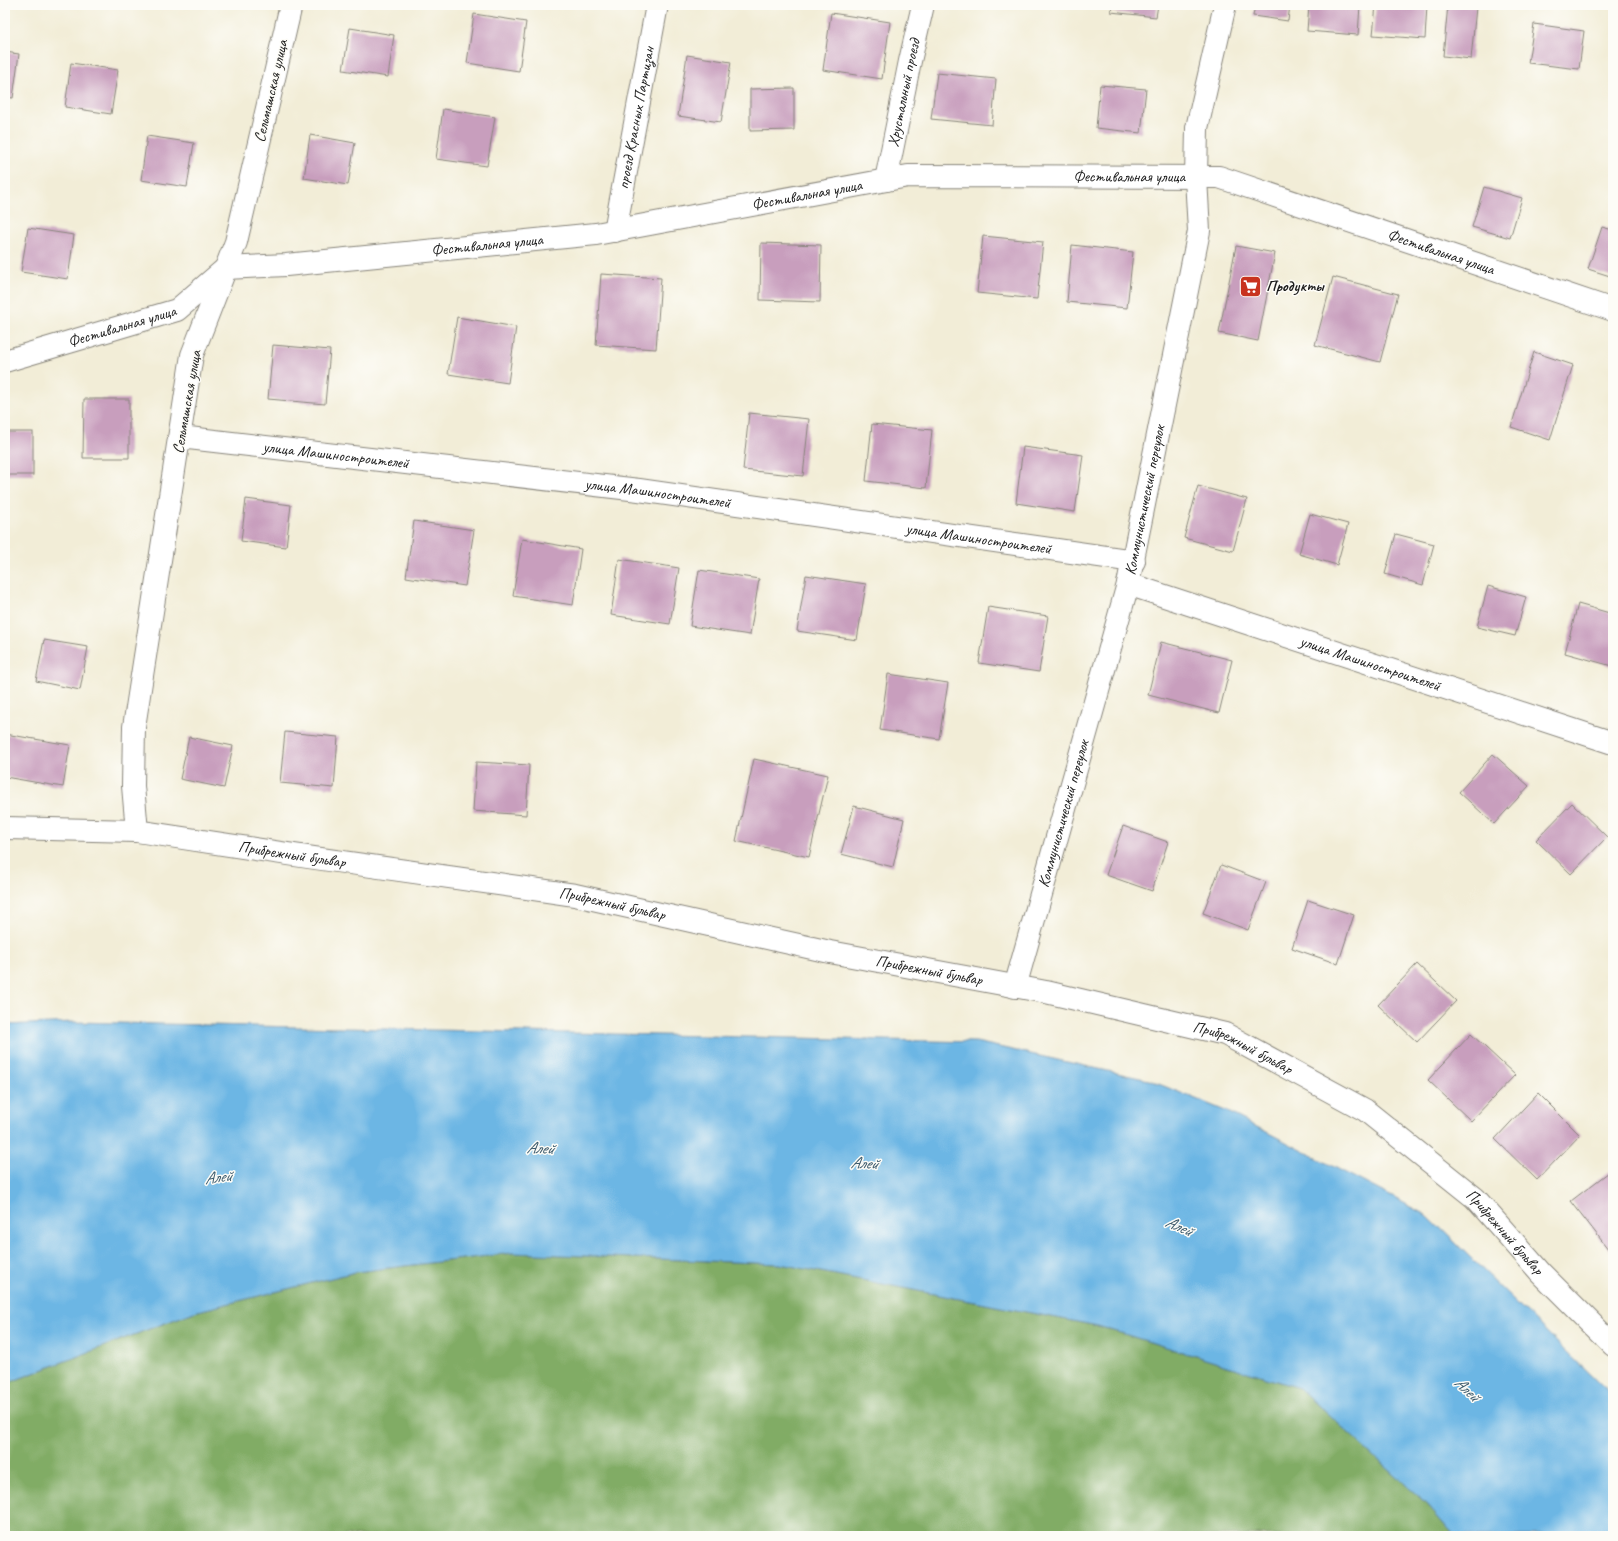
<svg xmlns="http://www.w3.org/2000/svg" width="1618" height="1541" font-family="Caveat,sans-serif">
<rect width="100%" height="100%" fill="#fdfcf7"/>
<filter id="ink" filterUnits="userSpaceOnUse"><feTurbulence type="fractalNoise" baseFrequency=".025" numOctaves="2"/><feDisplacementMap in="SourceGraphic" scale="8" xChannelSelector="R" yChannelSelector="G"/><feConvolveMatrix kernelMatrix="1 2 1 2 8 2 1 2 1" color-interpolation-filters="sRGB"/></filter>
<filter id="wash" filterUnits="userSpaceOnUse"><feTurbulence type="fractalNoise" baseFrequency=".012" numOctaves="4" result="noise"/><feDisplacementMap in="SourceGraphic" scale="16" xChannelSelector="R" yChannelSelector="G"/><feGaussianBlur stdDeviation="0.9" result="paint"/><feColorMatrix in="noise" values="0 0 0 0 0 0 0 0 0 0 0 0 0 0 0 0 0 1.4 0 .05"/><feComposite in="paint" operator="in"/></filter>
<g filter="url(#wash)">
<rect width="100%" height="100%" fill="#f2edd7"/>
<path fill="#81ac65" stroke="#4e6440" d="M512,1253L780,1264L1098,1326L1299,1388L1427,1504L1455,1536H5V1384L194,1312L356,1272Z"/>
<path fill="#6cb6e4" stroke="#446980" d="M73,1022L976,1042L1149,1080L1228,1112L1427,1215L1613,1397V1536H1455L1427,1504L1299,1388L1098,1326L780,1264L512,1253L356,1272L194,1312L5,1384V1025Z"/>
<g id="blocks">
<g fill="#c89ebd">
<path d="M1112,5H1158L1156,17L1111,12Z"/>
<path d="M1255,5H1290L1288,21L1253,16Z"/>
<path d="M1309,5H1360L1358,35L1307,31Z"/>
<path d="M1376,5H1427L1425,39L1373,35Z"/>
<path d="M1448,5L1476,7L1471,59L1443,56Z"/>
<path d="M831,13L890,22L882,79L823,70Z"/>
<path d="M474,14L526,22L519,71L467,63Z"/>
<path d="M1534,24L1584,31L1579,69L1528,63Z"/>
<path d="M350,28L394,35L388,77L343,70Z"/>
<path d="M5,52L19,54L13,98L5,97Z"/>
<path d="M687,55L731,62L721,122L678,116Z"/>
<path d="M71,63L118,70L111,114L65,107Z"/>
<path d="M937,73L996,79L992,125L931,119Z"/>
<path d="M1100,85L1146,89L1141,133L1096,128Z"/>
<path d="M794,88V130L750,131V89Z"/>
<path d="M443,109L495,117L487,166L436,159Z"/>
<path d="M310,135L355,143L348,185L304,178Z"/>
<path d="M147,136L194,143L187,187L141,180Z"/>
<path d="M1484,187L1522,198L1510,238L1472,227Z"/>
<path d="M1602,227L1613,230V277L1588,269Z"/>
<path d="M28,228L74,235L68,279L21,272Z"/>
<path d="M983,236L1043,242L1037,299L977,293Z"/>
<path d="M761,243L821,245L820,302L760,300Z"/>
<path d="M1072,245L1133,252L1127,308L1067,302Z"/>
<path d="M1236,246L1275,253L1258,341L1219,333Z"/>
<path d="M601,274L661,278L656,349L596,345Z"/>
<path d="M1333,277L1398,294L1380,362L1315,345Z"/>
<path d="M457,317L516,327L508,383L448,374Z"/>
<path d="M273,345L330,350L325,404L268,399Z"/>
<path d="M1534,352L1573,365L1550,440L1511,427Z"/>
<path d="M84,399H129V458H83Z"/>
<path d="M749,413L809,419L803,476L743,470Z"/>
<path d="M872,424L932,430L926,488L866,481Z"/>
<rect x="5" y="432" width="28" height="43"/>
<path d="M1023,447L1083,455L1075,512L1016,503Z"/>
<path d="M1198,486L1247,499L1233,551L1184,538Z"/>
<path d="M246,499L291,505L286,547L241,541Z"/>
<path d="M1310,514L1348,524L1337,565L1299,554Z"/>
<path d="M414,521L474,530L465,586L406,577Z"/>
<path d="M1396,534L1434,544L1423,585L1385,574Z"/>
<path d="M522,539L581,549L573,605L513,596Z"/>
<path d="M619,559L679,568L670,624L611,615Z"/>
<path d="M699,570L759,579L750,635L690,626Z"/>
<path d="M806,575L866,584L857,640L797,631Z"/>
<path d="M1488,586L1526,597L1515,636L1477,627Z"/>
<path d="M1578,604L1613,614V661L1612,666L1565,653Z"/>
<path d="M988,607L1048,616L1039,672L979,663Z"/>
<path d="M44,640L88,647L80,690L36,681Z"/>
<path d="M1161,642L1232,660L1219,713L1148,695Z"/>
<path d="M888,674L948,683L939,739L880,730Z"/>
<path d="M285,732L338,737L334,788L280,783Z"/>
<path d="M5,734L70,745L63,787L5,777Z"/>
<path d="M189,737L233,746L224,788L180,779Z"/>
<path d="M1493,754L1529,786L1494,824L1459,792Z"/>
<path d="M754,759L828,775L809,857L736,841Z"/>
<path d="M476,762L529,765L526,815L473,811Z"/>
<path d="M1572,803L1607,837L1571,874L1536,840Z"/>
<path d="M854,806L904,819L893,867L841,854Z"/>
<path d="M1123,826L1168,842L1152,891L1106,875Z"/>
<path d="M1221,865L1266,882L1248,930L1203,913Z"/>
<path d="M1308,900L1354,915L1338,964L1292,948Z"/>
<path d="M1417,964L1456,1001L1417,1042L1378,1005Z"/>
<path d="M1471,1034L1515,1075L1471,1121L1428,1080Z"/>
<path d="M1538,1093L1580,1135L1537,1180L1495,1139Z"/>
<path d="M1613,1169V1253L1612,1254L1571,1201Z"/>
</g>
</g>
</g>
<g filter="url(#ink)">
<use href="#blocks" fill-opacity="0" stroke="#87847a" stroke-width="1"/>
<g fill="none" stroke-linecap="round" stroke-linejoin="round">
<defs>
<g id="minor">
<path id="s1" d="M291,5L236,242L192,355L134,727L133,786L137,831L308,857L575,895L830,952L1046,992L1225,1034L1365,1110L1475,1198L1541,1273L1613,1345"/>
<path id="s2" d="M886,180L910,61L923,5"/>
<path id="s3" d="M615,231L657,5"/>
<path id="s4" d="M5,361L177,310L226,268L286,265L596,234L908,176L1219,177L1613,310"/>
<path id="s5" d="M180,437L639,490L1134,561"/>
<path id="s6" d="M1128,584L1613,743"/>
<path d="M5,828L137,831"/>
<path id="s7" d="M1015,987L1128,584L1199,231L1196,178L1197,128L1225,5"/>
</g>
</defs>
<use href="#minor" stroke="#87847a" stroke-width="24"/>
<use href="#minor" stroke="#fff" stroke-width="22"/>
</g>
</g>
<defs>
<symbol id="supermarket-square" viewBox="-11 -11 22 22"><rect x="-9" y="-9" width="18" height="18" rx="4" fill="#c8321e" stroke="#fdfcf7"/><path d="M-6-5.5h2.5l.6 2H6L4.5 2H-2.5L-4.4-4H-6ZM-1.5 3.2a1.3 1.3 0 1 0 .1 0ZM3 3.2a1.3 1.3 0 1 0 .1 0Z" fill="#fff"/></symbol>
</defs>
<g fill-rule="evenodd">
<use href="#supermarket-square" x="1238" y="274" width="25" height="25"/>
</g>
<g text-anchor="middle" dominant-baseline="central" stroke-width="3" stroke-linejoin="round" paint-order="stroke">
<g font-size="16" fill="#1c1c1c" stroke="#fdfcf7">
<text transform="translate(271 91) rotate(-77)">Сельмашская улица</text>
<text stroke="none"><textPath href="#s2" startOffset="89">Хрустальный проезд</textPath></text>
<text stroke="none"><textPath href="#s3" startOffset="115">проезд Красных Партизан</textPath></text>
<text stroke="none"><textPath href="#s4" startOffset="1154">Фестивальная улица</textPath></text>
<text stroke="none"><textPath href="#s4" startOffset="830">Фестивальная улица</textPath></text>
<text stroke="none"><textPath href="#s4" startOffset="506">Фестивальная улица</textPath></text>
<text stroke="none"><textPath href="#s4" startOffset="1478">Фестивальная улица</textPath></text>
<text stroke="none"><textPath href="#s4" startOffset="122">Фестивальная улица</textPath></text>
<text transform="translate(187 402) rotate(-80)">Сельмашская улица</text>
<text stroke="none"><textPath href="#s5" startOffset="157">улица Машиностроителей</textPath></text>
<text stroke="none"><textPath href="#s5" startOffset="481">улица Машиностроителей</textPath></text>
<text stroke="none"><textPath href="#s7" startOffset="504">Коммунистический переулок</textPath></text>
<text stroke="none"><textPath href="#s5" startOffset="805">улица Машиностроителей</textPath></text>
<text stroke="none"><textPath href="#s6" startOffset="255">улица Машиностроителей</textPath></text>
<text stroke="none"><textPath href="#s7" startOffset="180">Коммунистический переулок</textPath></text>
<text stroke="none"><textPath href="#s1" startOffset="1002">Прибрежный бульвар</textPath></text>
<text stroke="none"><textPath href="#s1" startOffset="1326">Прибрежный бульвар</textPath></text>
<text stroke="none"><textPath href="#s1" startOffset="1650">Прибрежный бульвар</textPath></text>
<text stroke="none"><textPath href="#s1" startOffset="1974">Прибрежный бульвар</textPath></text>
<text stroke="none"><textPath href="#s1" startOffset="2298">Прибрежный бульвар</textPath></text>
</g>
<g font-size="16" font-weight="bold" fill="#1c1c1c" stroke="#fdfcf7" text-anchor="start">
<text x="1266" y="286">Продукты</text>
</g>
<g font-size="17" font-style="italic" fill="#3c5a6c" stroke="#fdfcf7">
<text transform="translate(540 1148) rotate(3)">Алей</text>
<text transform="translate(864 1163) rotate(3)">Алей</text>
<text transform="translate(218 1177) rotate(-6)">Алей</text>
<text transform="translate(1179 1226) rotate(24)">Алей</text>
<text transform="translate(1467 1389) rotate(43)">Алей</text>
</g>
</g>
<rect width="1618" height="1541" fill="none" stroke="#fdfcf7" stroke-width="20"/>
</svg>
